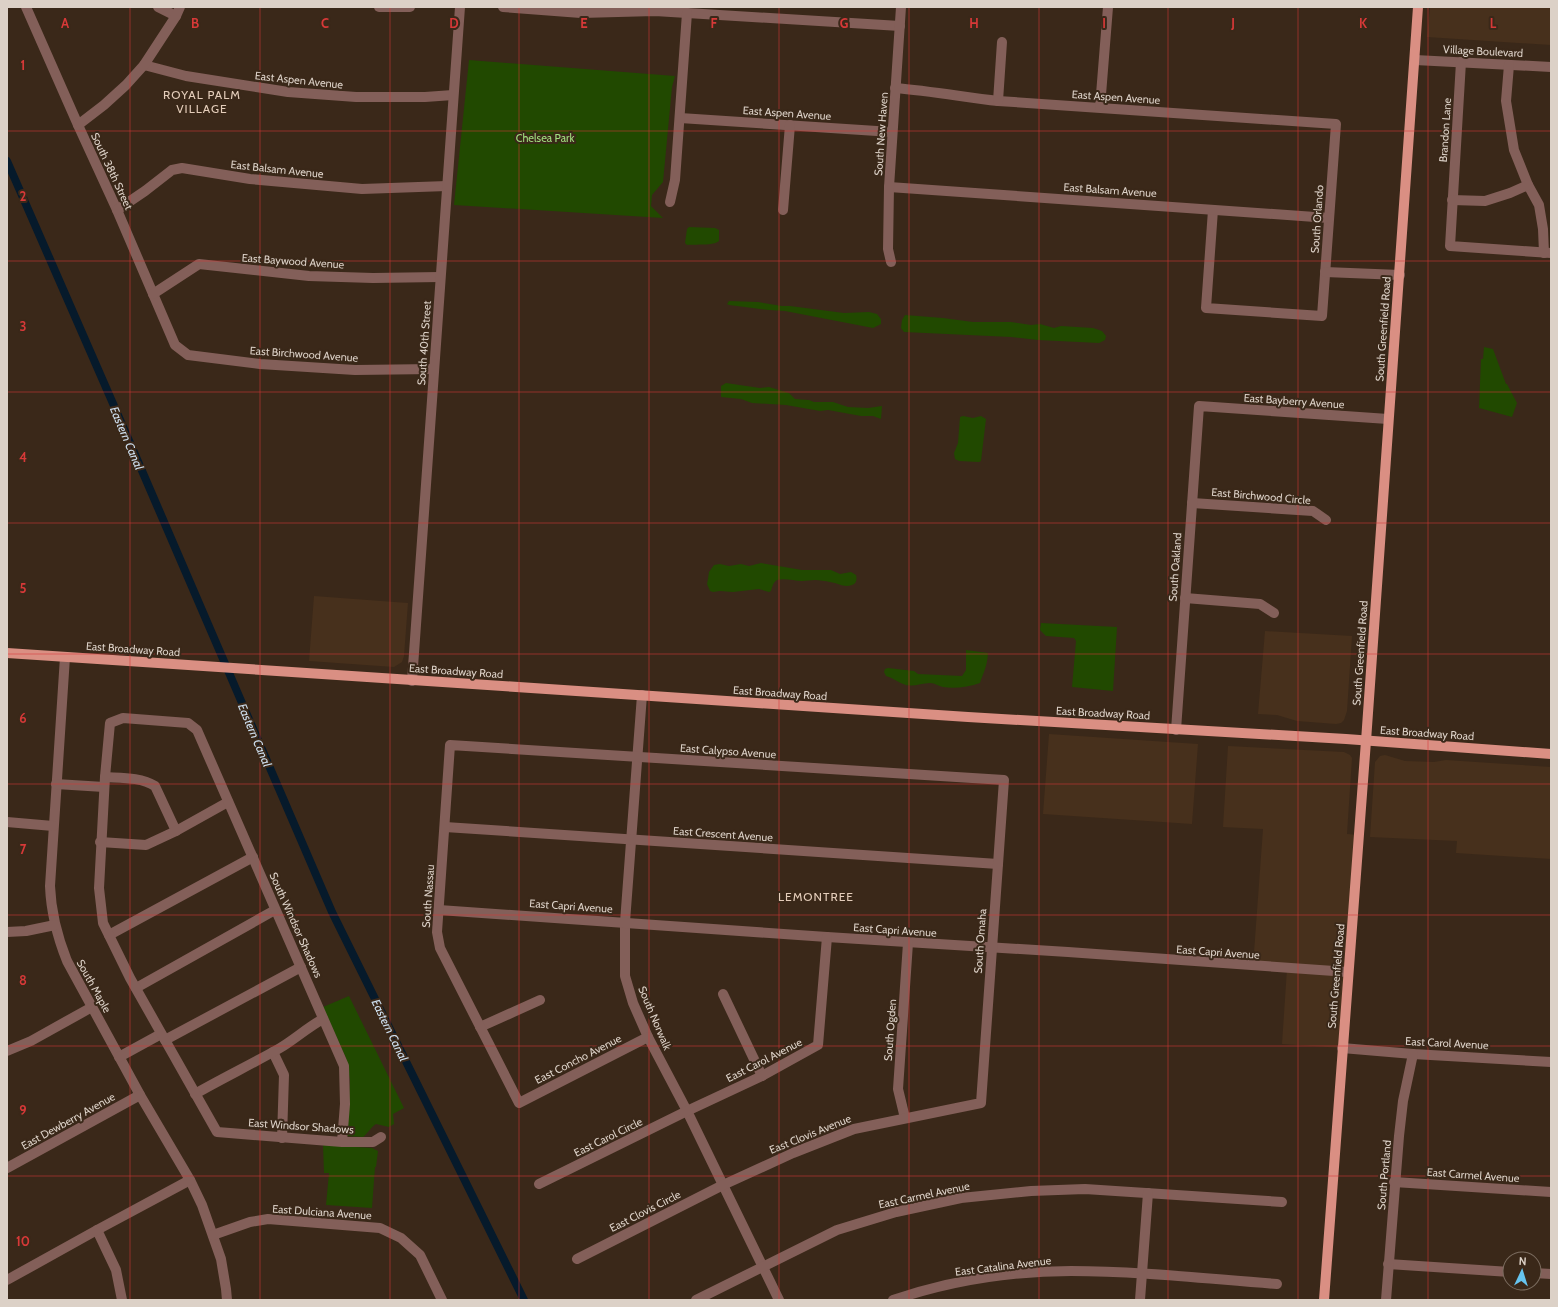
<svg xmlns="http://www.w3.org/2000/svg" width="1558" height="1307" font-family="Cabin,sans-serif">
<rect width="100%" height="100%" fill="#3a2819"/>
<g fill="#47301c">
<path d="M1430,7H1551V45L1427,37Z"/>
<path d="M314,596L408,603L404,656L402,662L394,667L309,661Z"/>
<path d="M1265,631L1352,636L1347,711L1344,720L1341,723L1336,724L1297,721L1277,715L1258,714Z"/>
<path d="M1049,734L1198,744L1192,824L1043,814Z"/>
<path d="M1228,746L1344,752L1350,755L1352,758L1347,834L1359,835L1342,1048L1282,1044L1287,969L1253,966L1263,829L1223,827Z"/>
<path d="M1385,755L1405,761L1434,762L1446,760L1551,767V859L1456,853L1457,841L1370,837L1375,762L1380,756Z"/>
</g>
<g fill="#214900">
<path d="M469,60L675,76L672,87L663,182L652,195L651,206L663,218L454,205Z"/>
<path d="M689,227L715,228L719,230V241C714,246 695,244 687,245L685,243L687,229Z"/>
<path d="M729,301L758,302L782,306H790L844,313L869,312L877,314L881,319V324L873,328L785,311L769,310L729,305L727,304Z"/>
<path d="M905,315L943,318L973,322H1011L1031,325L1040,324L1054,328L1061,326L1093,328L1102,331L1106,336L1105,340L1099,343L1038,340L1011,337L904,332L901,328L902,320Z"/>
<path d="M1484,347L1493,349L1506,384H1507L1517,403L1512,417L1479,408L1481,359H1483Z"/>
<path d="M726,383L760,388L769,387L789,393L795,399L809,400L814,402H833L848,407L868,408L882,406L881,419L873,416H861L828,410L820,411L786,405L752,403L741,399L721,397V386Z"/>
<path d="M963,416L973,418L981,416L986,419L981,461L979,462L959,461L955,459L954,453L958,443L960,417Z"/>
<path d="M761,563L802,570H831L840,574L851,572L856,575C857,579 857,583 852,585C844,588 838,583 830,582C826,581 819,580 815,580C811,580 806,581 802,581C794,581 785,578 777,580C773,582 772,588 771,591L769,592L759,589L733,592L720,591L713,592L710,591L707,584L708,579L709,572L714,565L720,564L729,566L741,564L749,566Z"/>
<path d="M1041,623L1117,627L1113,691L1072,687L1076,641L1074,638L1046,636L1040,630Z"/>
<path d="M966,650L988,653C987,667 984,671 980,683C969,687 954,689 943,687C938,686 935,683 930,683C922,683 914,687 906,685C898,683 894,678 886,676L884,672L885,669L888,668L914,671L918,674L962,676L966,670Z"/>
<path d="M349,996L404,1108L393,1114L394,1124L389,1127L376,1124C371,1127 368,1133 363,1137L347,1136L350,1080L346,1058L323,1007Z"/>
<path d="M323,1145L372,1148L378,1151L376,1167H375L372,1208L326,1205L329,1173H324Z"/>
</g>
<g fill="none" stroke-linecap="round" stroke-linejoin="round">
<path stroke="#061a2b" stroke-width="8" d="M7,161L118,415L332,912L524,1300"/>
<g stroke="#835f59" stroke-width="10">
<path d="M26,7L78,125L117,210L175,345L188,355L260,364L355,370L434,369"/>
<path d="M158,7L176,16"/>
<path d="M379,7H410"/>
<path d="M503,7L581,13L655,11L687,13L900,26"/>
<path d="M1415,60L1551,67"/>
<path d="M1461,62L1450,246L1551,253"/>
<path d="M144,65L186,76L288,92L356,97H425L453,95"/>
<path d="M1509,65L1506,101L1514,150L1528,185L1539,205L1543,229L1544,253"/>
<path d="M895,88C930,91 964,97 998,101L1336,124L1322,316L1206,308L1213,210"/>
<path d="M998,101L1002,42"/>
<path d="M1100,107L1108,7"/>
<path d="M680,118L892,132"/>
<path d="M78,125L104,105L126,85L144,65L176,16L180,7"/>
<path d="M889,187L1329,218"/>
<path d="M1452,200L1485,201L1510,193L1528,185"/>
<path d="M670,202L675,180L687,13"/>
<path d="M117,210L145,191L172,170L182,168L250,179L362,189L447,186"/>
<path d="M783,210L790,125"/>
<path d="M891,262L888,249L889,187L901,7"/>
<path d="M1325,272L1400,275"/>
<path d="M153,294L199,264L309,276L373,278L440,277"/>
<path d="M1192,503L1313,511L1326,520"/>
<path d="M1185,598L1260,604L1274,613"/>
<path d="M65,657L50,886C51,912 57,936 67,961L140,1095L190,1180L202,1205L221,1259L226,1289L227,1300"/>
<path d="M412,681L460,7"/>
<path d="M642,695L625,922V976L633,1003L648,1037L687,1111L779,1300"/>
<path d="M1176,730L1199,406L1388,419"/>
<path d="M105,777C121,778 141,777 155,786L176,831"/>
<path d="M56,784L104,787"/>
<path d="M7,822L53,826"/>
<path d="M445,827L998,864"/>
<path d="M100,842L146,845L176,831L228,802"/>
<path d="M439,910L827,937L1068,952L1348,972"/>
<path d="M7,932L26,931L55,925"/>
<path d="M109,935L253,857"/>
<path d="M136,988L275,910"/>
<path d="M723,994L762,1076"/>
<path d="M480,1027L540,1000"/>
<path d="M165,1040L301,967"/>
<path d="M1342,1048L1413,1054L1551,1062"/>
<path d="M7,1051L31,1041L92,1007"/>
<path d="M273,1052L284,1075L282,1138"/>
<path d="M119,1057L161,1034"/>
<path d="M195,1094C223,1078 252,1064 280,1048C295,1039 308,1027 323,1019"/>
<path d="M905,1118L898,1089L908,943"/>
<path d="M342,1142L345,1104L344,1066L197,730L188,723L123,718L110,723L105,777L99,888L103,923L130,978L217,1132L342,1142H373L381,1137"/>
<path d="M7,1168L140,1095"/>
<path d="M1394,1182L1551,1192"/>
<path d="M539,1184L687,1111L762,1076L818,1045L827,937"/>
<path d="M97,1230L116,1270L122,1300"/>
<path d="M213,1235L250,1222L268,1219L380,1228L401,1238L420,1255L442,1300"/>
<path d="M577,1259L723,1185L793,1153L854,1129L981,1103L1004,780L450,745L437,932L440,948L519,1103L648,1037"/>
<path d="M1388,1264L1510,1272"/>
<path d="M1534,1273L1551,1274"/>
<path d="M7,1280L97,1230L190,1180"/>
<path d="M696,1300L837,1230L896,1212L961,1198L1031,1191L1085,1189L1282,1202"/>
<path d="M893,1300C949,1281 1011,1271 1071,1271C1140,1271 1209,1279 1277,1284"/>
<path d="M1140,1300L1148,1193"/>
<path d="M1386,1300L1399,1136L1403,1101L1413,1054"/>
</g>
<g stroke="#da8f83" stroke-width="10">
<path d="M7,653L968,717L1346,739L1551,754"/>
<path d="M1324,1300L1366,741L1418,7"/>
</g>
</g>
<path fill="none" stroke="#d73938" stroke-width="1" stroke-opacity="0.55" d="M130,7V1300M260,7V1300M390,7V1300M519,7V1300M649,7V1300M779,7V1300M909,7V1300M1039,7V1300M1168,7V1300M1298,7V1300M1428,7V1300M7,131H1551M7,261H1551M7,392H1551M7,523H1551M7,654H1551M7,784H1551M7,915H1551M7,1046H1551M7,1176H1551"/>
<g text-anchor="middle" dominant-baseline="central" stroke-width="4" stroke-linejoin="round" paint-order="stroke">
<g font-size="11" fill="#dcd1c7" stroke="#3a2819">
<text transform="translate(1483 51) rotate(3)">Village Boulevard</text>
<text transform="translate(299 80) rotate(6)">East Aspen Avenue</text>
<text transform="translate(1116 97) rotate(4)">East Aspen Avenue</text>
<text transform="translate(787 113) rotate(4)">East Aspen Avenue</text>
<text transform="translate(1445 130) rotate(-86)">Brandon Lane</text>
<text transform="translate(881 134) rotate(-86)">South New Haven</text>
<text transform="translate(277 169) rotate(6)">East Balsam Avenue</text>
<text transform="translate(112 171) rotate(65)">South 38th Street</text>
<text transform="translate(1110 190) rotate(4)">East Balsam Avenue</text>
<text transform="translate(1317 219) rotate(-86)">South Orlando</text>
<text transform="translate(293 261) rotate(4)">East Baywood Avenue</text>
<text transform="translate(1383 329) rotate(-86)">South Greenfield Road</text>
<text transform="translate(424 343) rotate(-86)">South 40th Street</text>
<text transform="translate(304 354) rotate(4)">East Birchwood Avenue</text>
<text transform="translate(1294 401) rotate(4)">East Bayberry Avenue</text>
<text transform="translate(1261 496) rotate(5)">East Birchwood Circle</text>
<text transform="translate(1175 567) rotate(-86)">South Oakland</text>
<text transform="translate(133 649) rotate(4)">East Broadway Road</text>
<text transform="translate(1360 653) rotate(-86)">South Greenfield Road</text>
<text transform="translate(456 671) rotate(4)">East Broadway Road</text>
<text transform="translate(780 693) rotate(4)">East Broadway Road</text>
<text transform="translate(1103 713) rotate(3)">East Broadway Road</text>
<text transform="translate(1427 733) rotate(4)">East Broadway Road</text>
<text transform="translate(728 751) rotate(4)">East Calypso Avenue</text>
<text transform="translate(723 834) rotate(4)">East Crescent Avenue</text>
<text transform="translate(428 896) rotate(-86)">South Nassau</text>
<text transform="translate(571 906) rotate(4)">East Capri Avenue</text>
<text transform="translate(296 925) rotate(66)">South Windsor Shadows</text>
<text transform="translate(895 930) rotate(4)">East Capri Avenue</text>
<text transform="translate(980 941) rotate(-86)">South Omaha</text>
<text transform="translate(1218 952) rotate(4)">East Capri Avenue</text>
<text transform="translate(1336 976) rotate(-85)">South Greenfield Road</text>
<text transform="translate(94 986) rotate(61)">South Maple</text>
<text transform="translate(655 1018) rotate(67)">South Norwalk</text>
<text transform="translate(890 1030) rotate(-86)">South Ogden</text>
<text transform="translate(1447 1043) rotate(3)">East Carol Avenue</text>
<text transform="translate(578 1059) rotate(-27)">East Concho Avenue</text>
<text transform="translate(764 1060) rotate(-27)">East Carol Avenue</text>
<text transform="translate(68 1121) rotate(-29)">East Dewberry Avenue</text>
<text transform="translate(301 1126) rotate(4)">East Windsor Shadows</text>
<text transform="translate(810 1134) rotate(-22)">East Clovis Avenue</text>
<text transform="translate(608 1137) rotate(-26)">East Carol Circle</text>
<text transform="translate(1384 1175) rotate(-85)">South Portland</text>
<text transform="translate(1473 1175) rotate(4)">East Carmel Avenue</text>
<text transform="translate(924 1195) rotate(-12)">East Carmel Avenue</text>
<text transform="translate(645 1211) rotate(-27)">East Clovis Circle</text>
<text transform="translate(322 1212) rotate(4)">East Dulciana Avenue</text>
<text transform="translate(1003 1266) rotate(-7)">East Catalina Avenue</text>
</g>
<g font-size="11" fill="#a1de7f" stroke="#3a2819">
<text x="545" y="138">Chelsea Park</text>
</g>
<g font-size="12" letter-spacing="1" fill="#e4cdba" stroke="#3a2819">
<text x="202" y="94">ROYAL PALM<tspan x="202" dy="14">VILLAGE</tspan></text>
<text x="816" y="896">LEMONTREE</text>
</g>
<g font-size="12" font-style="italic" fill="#cfe0f0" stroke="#3a2819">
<text transform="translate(127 438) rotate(67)">Eastern Canal</text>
<text transform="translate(255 735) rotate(67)">Eastern Canal</text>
<text transform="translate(390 1030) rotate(64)">Eastern Canal</text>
</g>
</g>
<g font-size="13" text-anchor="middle" font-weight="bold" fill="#d73938" stroke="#3a2819" stroke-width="4" stroke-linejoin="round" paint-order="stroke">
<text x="65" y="28">A</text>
<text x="195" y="28">B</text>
<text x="325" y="28">C</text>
<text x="454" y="28">D</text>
<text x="584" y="28">E</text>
<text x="714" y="28">F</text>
<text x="844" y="28">G</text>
<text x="974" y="28">H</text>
<text x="1104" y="28">I</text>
<text x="1233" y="28">J</text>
<text x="1363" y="28">K</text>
<text x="1493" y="28">L</text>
<text x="23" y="70">1</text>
<text x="23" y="201">2</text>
<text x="23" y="331">3</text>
<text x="23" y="462">4</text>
<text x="23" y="593">5</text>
<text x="23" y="723">6</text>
<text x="23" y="854">7</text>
<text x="23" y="985">8</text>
<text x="23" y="1115">9</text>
<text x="23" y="1246">10</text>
</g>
<rect width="1558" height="1307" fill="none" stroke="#dcd1c7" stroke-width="16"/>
<g transform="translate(1522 1271) rotate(4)"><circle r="19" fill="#3a2819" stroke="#7b6c5f"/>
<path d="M0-3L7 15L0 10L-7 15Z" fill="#66c4ef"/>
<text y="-6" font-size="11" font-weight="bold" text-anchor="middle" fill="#dcd1c7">N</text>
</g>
</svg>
